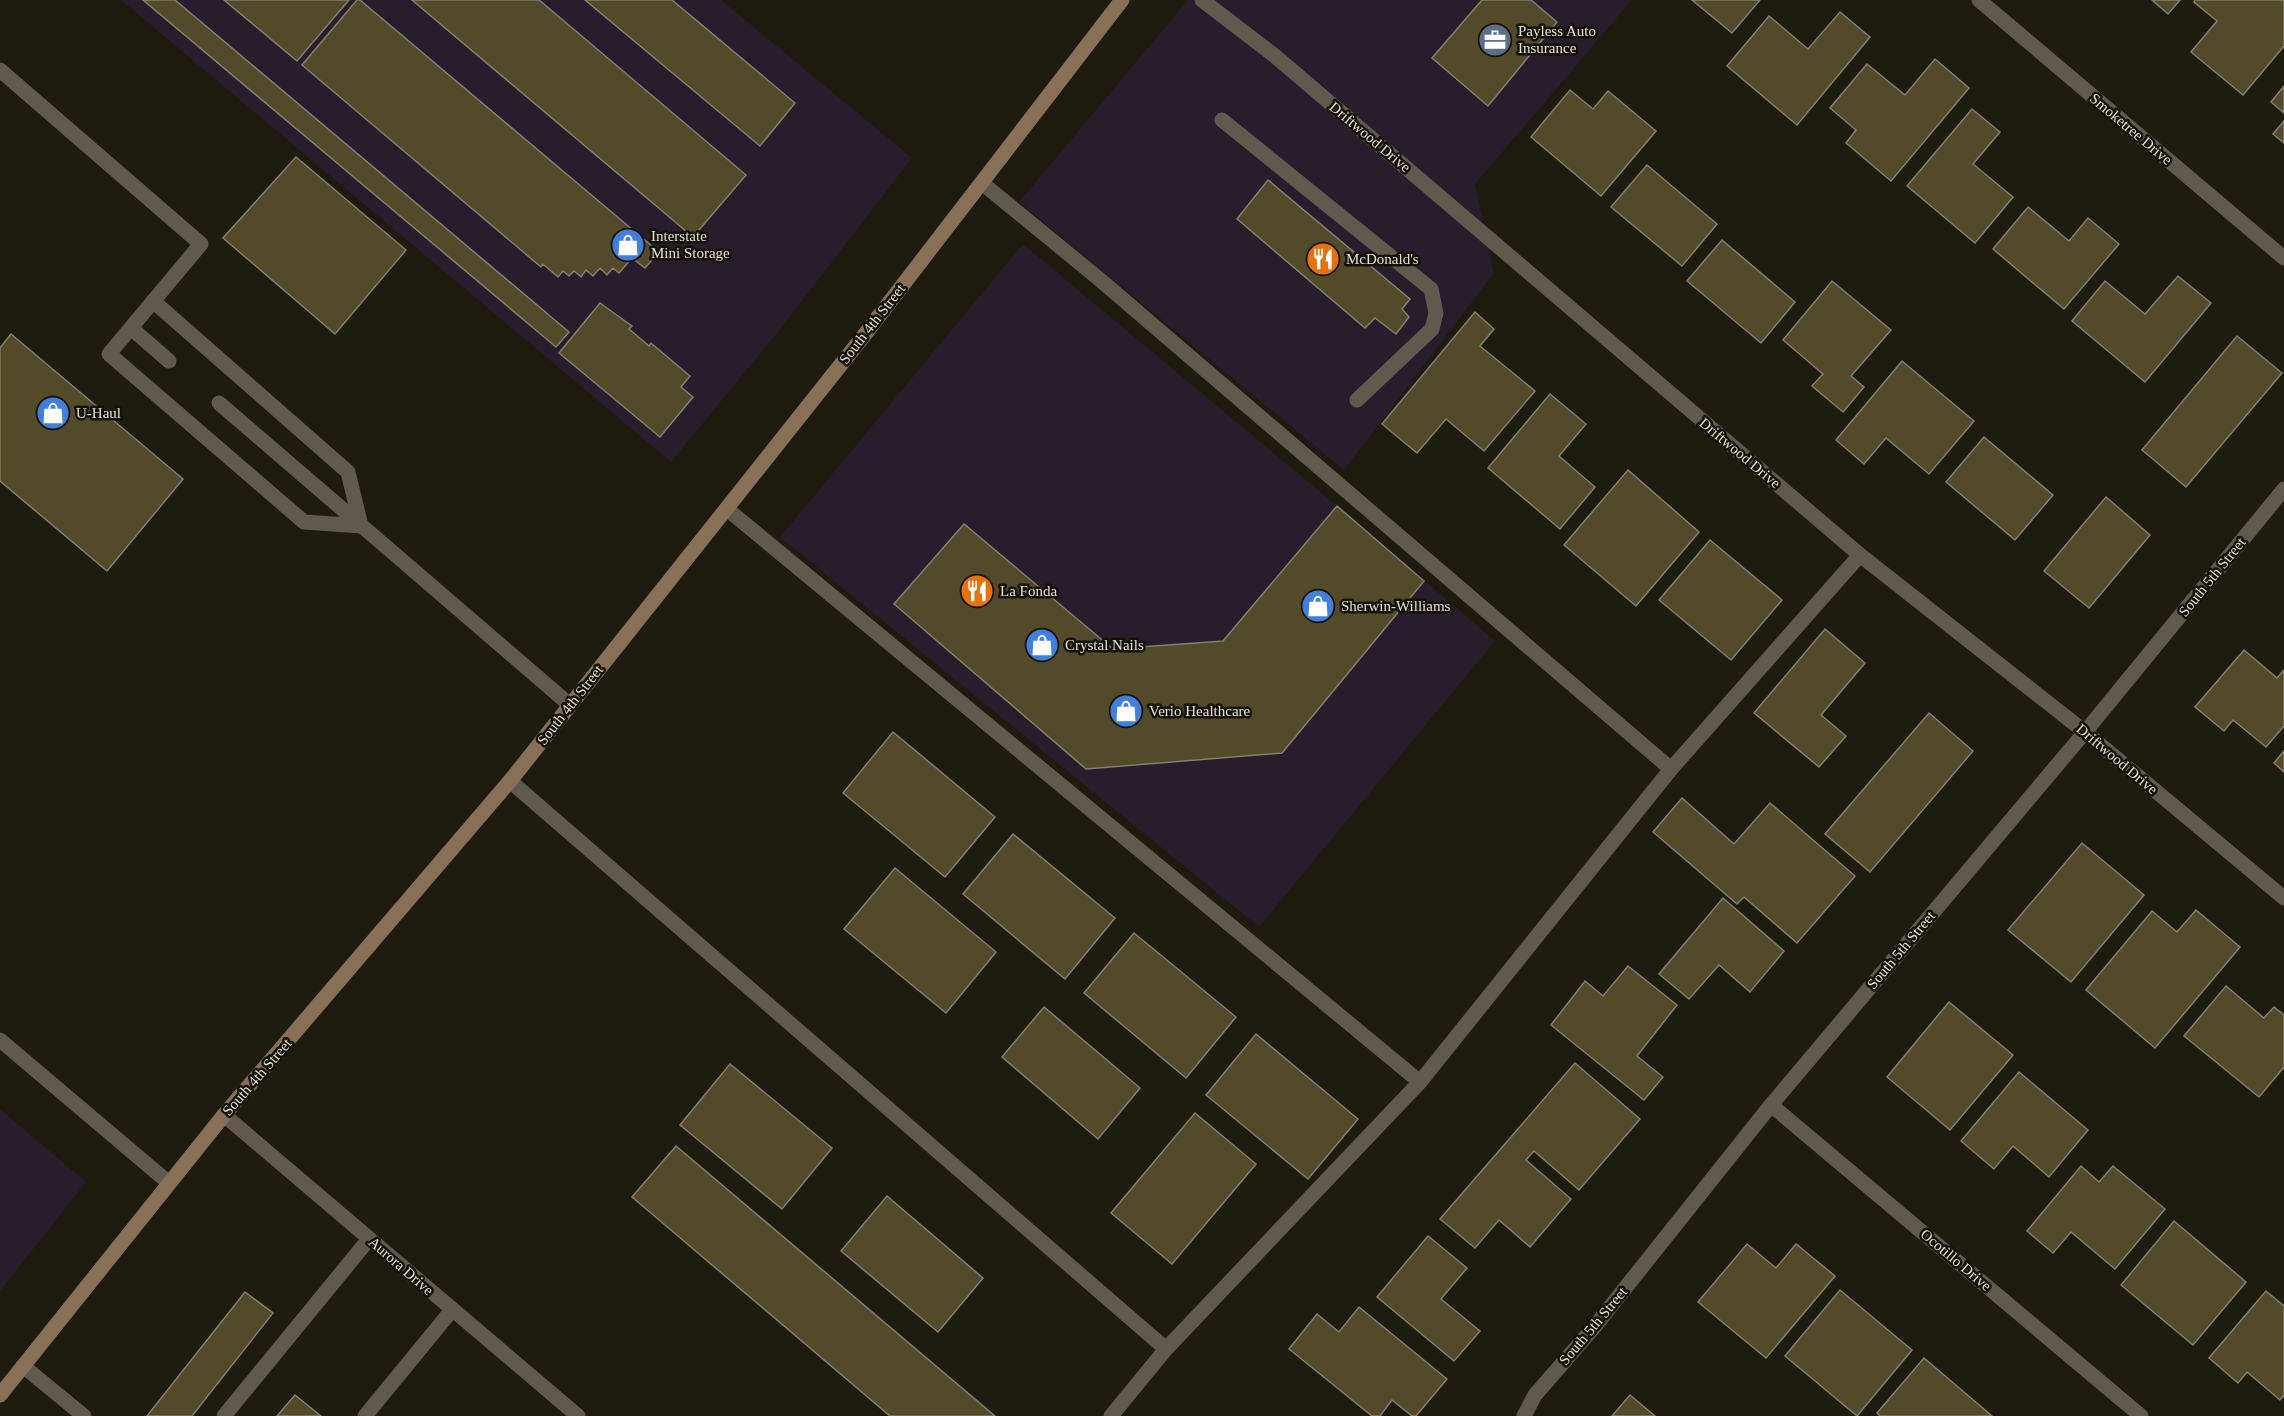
<svg xmlns="http://www.w3.org/2000/svg" width="2284" height="1416" font-family="Georgia,serif">
<rect width="100%" height="100%" fill="#1e1b0f"/>
<g fill="#261e2d">
<path d="M121,0H721L912,158L778,332L671,462Z"/>
<path d="M1188,0H1632L1475,184L1494,273L1344,470L1019,202Z"/>
<path d="M1023,244L1337,506L1495,641L1259,927L780,537Z"/>
<path d="M0,1109L86,1182L0,1291Z"/>
</g>
<g fill="#524a28" stroke="#837f71" stroke-width="1.5">
<path d="M143,0H175L569,332L556,347Z"/>
<path d="M224,0H349L297,61Z"/>
<path d="M357,0H360L659,252L645,268L632,258L619,273L613,268L607,275L600,268L593,276L586,270L581,277L574,271L569,276L563,271L558,277L543,264L541,267L302,65Z"/>
<path d="M412,0H539L746,175L693,237Z"/>
<path d="M585,0H672L795,103L760,146Z"/>
<path d="M1482,0H1531L1557,22L1488,106L1432,58Z"/>
<path d="M1692,0H1760L1732,33Z"/>
<path d="M2152,0H2180L2168,14Z"/>
<path d="M2195,0H2284V46L2243,95L2191,52L2217,21L2194,2Z"/>
<path d="M1840,12L1870,37L1797,125L1727,66L1769,16L1808,49Z"/>
<path d="M1935,59L1969,88L1891,181L1846,143L1856,130L1830,108L1867,64L1905,95Z"/>
<path d="M2284,86V113L2271,102Z"/>
<path d="M1570,90L1593,109L1608,91L1656,131L1601,196L1531,137Z"/>
<path d="M1972,109L2000,132L1973,164L2013,197L1975,243L1907,186Z"/>
<path d="M2284,121V143L2273,134Z"/>
<path d="M296,157L406,250L335,334L223,238Z"/>
<path d="M1647,165L1717,224L1682,266L1611,207Z"/>
<path d="M1268,180L1410,299L1402,309L1409,317L1396,334L1375,318L1365,328L1237,219Z"/>
<path d="M2028,207L2069,241L2088,218L2119,244L2064,309L1993,249Z"/>
<path d="M1722,240L1795,302L1761,343L1687,281Z"/>
<path d="M2178,276L2211,303L2145,382L2072,321L2105,281L2145,314Z"/>
<path d="M1832,281L1891,330L1851,376L1864,387L1843,412L1812,386L1823,374L1783,340Z"/>
<path d="M600,303L632,326L629,329L649,346L651,343L690,376L681,387L693,397L660,437L559,353Z"/>
<path d="M1475,312L1494,329L1480,346L1535,391L1484,451L1446,419L1417,453L1382,424Z"/>
<path d="M11,334L183,479L107,571L0,481V348Z"/>
<path d="M2237,336L2282,373L2186,487L2142,450Z"/>
<path d="M1902,361L1974,421L1929,474L1886,438L1864,464L1836,440Z"/>
<path d="M1550,394L1586,424L1559,456L1595,487L1560,529L1488,468Z"/>
<path d="M1984,437L2053,495L2015,540L1946,482Z"/>
<path d="M1628,470L1699,532L1636,606L1564,545Z"/>
<path d="M2106,497L2150,535L2089,608L2044,571Z"/>
<path d="M1337,506L1424,581L1282,753L1086,769L894,604L964,524L1113,649L1223,641Z"/>
<path d="M1710,540L1782,600L1731,660L1659,600Z"/>
<path d="M1825,629L1865,663L1821,715L1846,736L1819,767L1754,713Z"/>
<path d="M2244,650L2277,678L2284,670V726L2266,747L2233,720L2224,731L2195,707Z"/>
<path d="M1929,713L1973,751L1870,872L1825,834Z"/>
<path d="M893,732L995,817L945,877L843,793Z"/>
<path d="M2284,751V772L2274,763Z"/>
<path d="M1682,798L1734,844L1770,803L1855,876L1797,943L1744,897L1737,904L1653,832Z"/>
<path d="M1013,834L1115,918L1065,979L963,894Z"/>
<path d="M2082,843L2144,895L2071,982L2008,930Z"/>
<path d="M895,868L996,952L946,1013L844,929Z"/>
<path d="M1723,898L1784,951L1750,992L1719,965L1689,999L1659,974Z"/>
<path d="M2196,910L2240,947L2155,1048L2086,990L2152,911L2177,932Z"/>
<path d="M1134,933L1236,1017L1186,1078L1084,993Z"/>
<path d="M1628,966L1677,1005L1637,1056L1663,1077L1644,1100L1551,1025L1585,981L1603,996Z"/>
<path d="M2226,986L2264,1018L2274,1007L2284,1015V1067L2259,1097L2184,1036Z"/>
<path d="M1949,1002L2013,1055L1950,1130L1887,1077Z"/>
<path d="M1044,1007L1140,1088L1098,1139L1002,1057Z"/>
<path d="M1256,1034L1358,1119L1308,1179L1206,1095Z"/>
<path d="M1575,1063L1640,1119L1579,1190L1534,1151L1526,1160L1571,1199L1530,1247L1499,1220L1475,1248L1440,1219Z"/>
<path d="M730,1064L832,1148L782,1209L680,1125Z"/>
<path d="M2019,1072L2088,1130L2049,1177L2013,1146L1994,1169L1961,1141Z"/>
<path d="M1195,1113L1256,1164L1172,1264L1111,1213Z"/>
<path d="M676,1146L995,1416H890L632,1197Z"/>
<path d="M2081,1166L2099,1182L2113,1166L2165,1209L2115,1269L2071,1232L2053,1253L2027,1231Z"/>
<path d="M887,1196L983,1278L938,1332L841,1251Z"/>
<path d="M2174,1221L2246,1282L2193,1345L2121,1285Z"/>
<path d="M1428,1236L1467,1268L1441,1299L1480,1331L1454,1361L1377,1297Z"/>
<path d="M1747,1244L1776,1268L1796,1244L1835,1276L1766,1358L1698,1302Z"/>
<path d="M1840,1290L1912,1350L1857,1416L1785,1356Z"/>
<path d="M2266,1291L2284,1306V1395L2280,1400L2247,1372L2238,1383L2209,1358Z"/>
<path d="M245,1292L273,1313L192,1416H147Z"/>
<path d="M1359,1307L1447,1379L1416,1416H1412L1392,1400L1380,1416H1372L1289,1349L1317,1314L1339,1332Z"/>
<path d="M1924,1358L1992,1416H1880L1877,1413Z"/>
<path d="M295,1395L321,1416H277Z"/>
<path d="M1630,1395L1655,1416H1612Z"/>
</g>
<g fill="none" stroke-linecap="round" stroke-linejoin="round">
<g stroke="#5e5a4d" stroke-width="15">
<path d="M0,70L201,244L109,354L304,522L361,526"/>
<path d="M1222,120L1431,289L1436,313L1432,329L1357,400"/>
<path d="M982,183L1098,278L1671,769L1860,555"/>
<path d="M153,301L348,472L361,526"/>
<path d="M131,328L169,361"/>
<path d="M219,403L570,705"/>
<path d="M727,509L1420,1082"/>
<path d="M510,781L1166,1349"/>
<path d="M23,1366L84,1416"/>
<path d="M224,1416L369,1239"/>
<path d="M365,1416L452,1310"/>
<path d="M1111,1416L1166,1349L1420,1082L1671,769"/>
</g>
<g stroke="#5e5a4d" stroke-width="15">
<path d="M1202,0L1275,56L1860,555L2085,732L2284,898"/>
<path d="M1979,0L2284,258"/>
<path d="M0,1040L169,1183"/>
<path d="M1771,1105L2141,1416"/>
<path d="M224,1115L578,1416"/>
<path d="M1524,1416L1535,1395L1595,1326L1771,1105L2085,732L2284,489"/>
</g>
<path stroke="#887057" stroke-width="15" d="M0,1395L224,1115L510,781L862,338L1122,0"/>
</g>
<defs>
<symbol id="office-disc" viewBox="-11 -11 22 22"><circle r="9.5" fill="#5c6f8a" stroke="#151207"/><path d="M-6-3h4V-5.5h4V-3h4V5H-6ZM-1-4.5V-3h2v-1.5ZM-6 0V1H6V0Z" fill="#fff"/></symbol>
<symbol id="shop-disc" viewBox="-11 -11 22 22"><circle r="9.5" fill="#3f7fe0" stroke="#151207"/><path d="M-5-2.5h2.3a2.7 3.5 0 0 1 5.4 0H5L5.5 6h-11ZM-1.5-2.5h3a1.5 2.3 0 0 0-3 0Z" fill="#fff"/></symbol>
<symbol id="restaurant-disc" viewBox="-11 -11 22 22"><circle r="9.5" fill="#e8710a" stroke="#151207"/><path d="M-5-6h1v4h1v-4h1v4h1v-4h1v5L-1.5 .5V6h-2V.5L-5-1ZM5-6V6H3V1.5H1.5Q1.5-4 5-6Z" fill="#fff"/></symbol>
</defs>
<g fill-rule="evenodd">
<use href="#office-disc" x="1476" y="21" width="38" height="38"/>
<use href="#shop-disc" x="609" y="226" width="38" height="38"/>
<use href="#restaurant-disc" x="1304" y="240" width="38" height="38"/>
<use href="#shop-disc" x="34" y="394" width="38" height="38"/>
<use href="#restaurant-disc" x="958" y="572" width="38" height="38"/>
<use href="#shop-disc" x="1299" y="587" width="38" height="38"/>
<use href="#shop-disc" x="1023" y="626" width="38" height="38"/>
<use href="#shop-disc" x="1107" y="692" width="38" height="38"/>
</g>
<g text-anchor="middle" dominant-baseline="central" stroke-width="5" stroke-linejoin="round" paint-order="stroke">
<g font-size="15" fill="#e2e0d8" stroke="#151207" text-anchor="start">
<text x="1518" y="31">Payless Auto<tspan x="1518" dy="17">Insurance</tspan></text>
<text x="651" y="236">Interstate<tspan x="651" dy="17">Mini Storage</tspan></text>
<text x="1346" y="259">McDonald's</text>
<text x="76" y="413">U-Haul</text>
<text x="1000" y="591">La Fonda</text>
<text x="1341" y="606">Sherwin-Williams</text>
<text x="1065" y="645">Crystal Nails</text>
<text x="1149" y="711">Verio Healthcare</text>
</g>
<g font-size="15" fill="#e2e0d8" stroke="#151207">
<text transform="translate(2131 129) rotate(40)">Smoketree Drive</text>
<text transform="translate(1370 137) rotate(40)">Driftwood Drive</text>
<text transform="translate(872 324) rotate(-52)">South 4th Street</text>
<text transform="translate(1740 453) rotate(40)">Driftwood Drive</text>
<text transform="translate(2212 577) rotate(-51)">South 5th Street</text>
<text transform="translate(570 705) rotate(-52)">South 4th Street</text>
<text transform="translate(2117 759) rotate(40)">Driftwood Drive</text>
<text transform="translate(1901 950) rotate(-50)">South 5th Street</text>
<text transform="translate(257 1077) rotate(-49)">South 4th Street</text>
<text transform="translate(1956 1260) rotate(40)">Ocotillo Drive</text>
<text transform="translate(401 1266) rotate(41)">Aurora Drive</text>
<text transform="translate(1593 1326) rotate(-50)">South 5th Street</text>
</g>
</g>
</svg>
